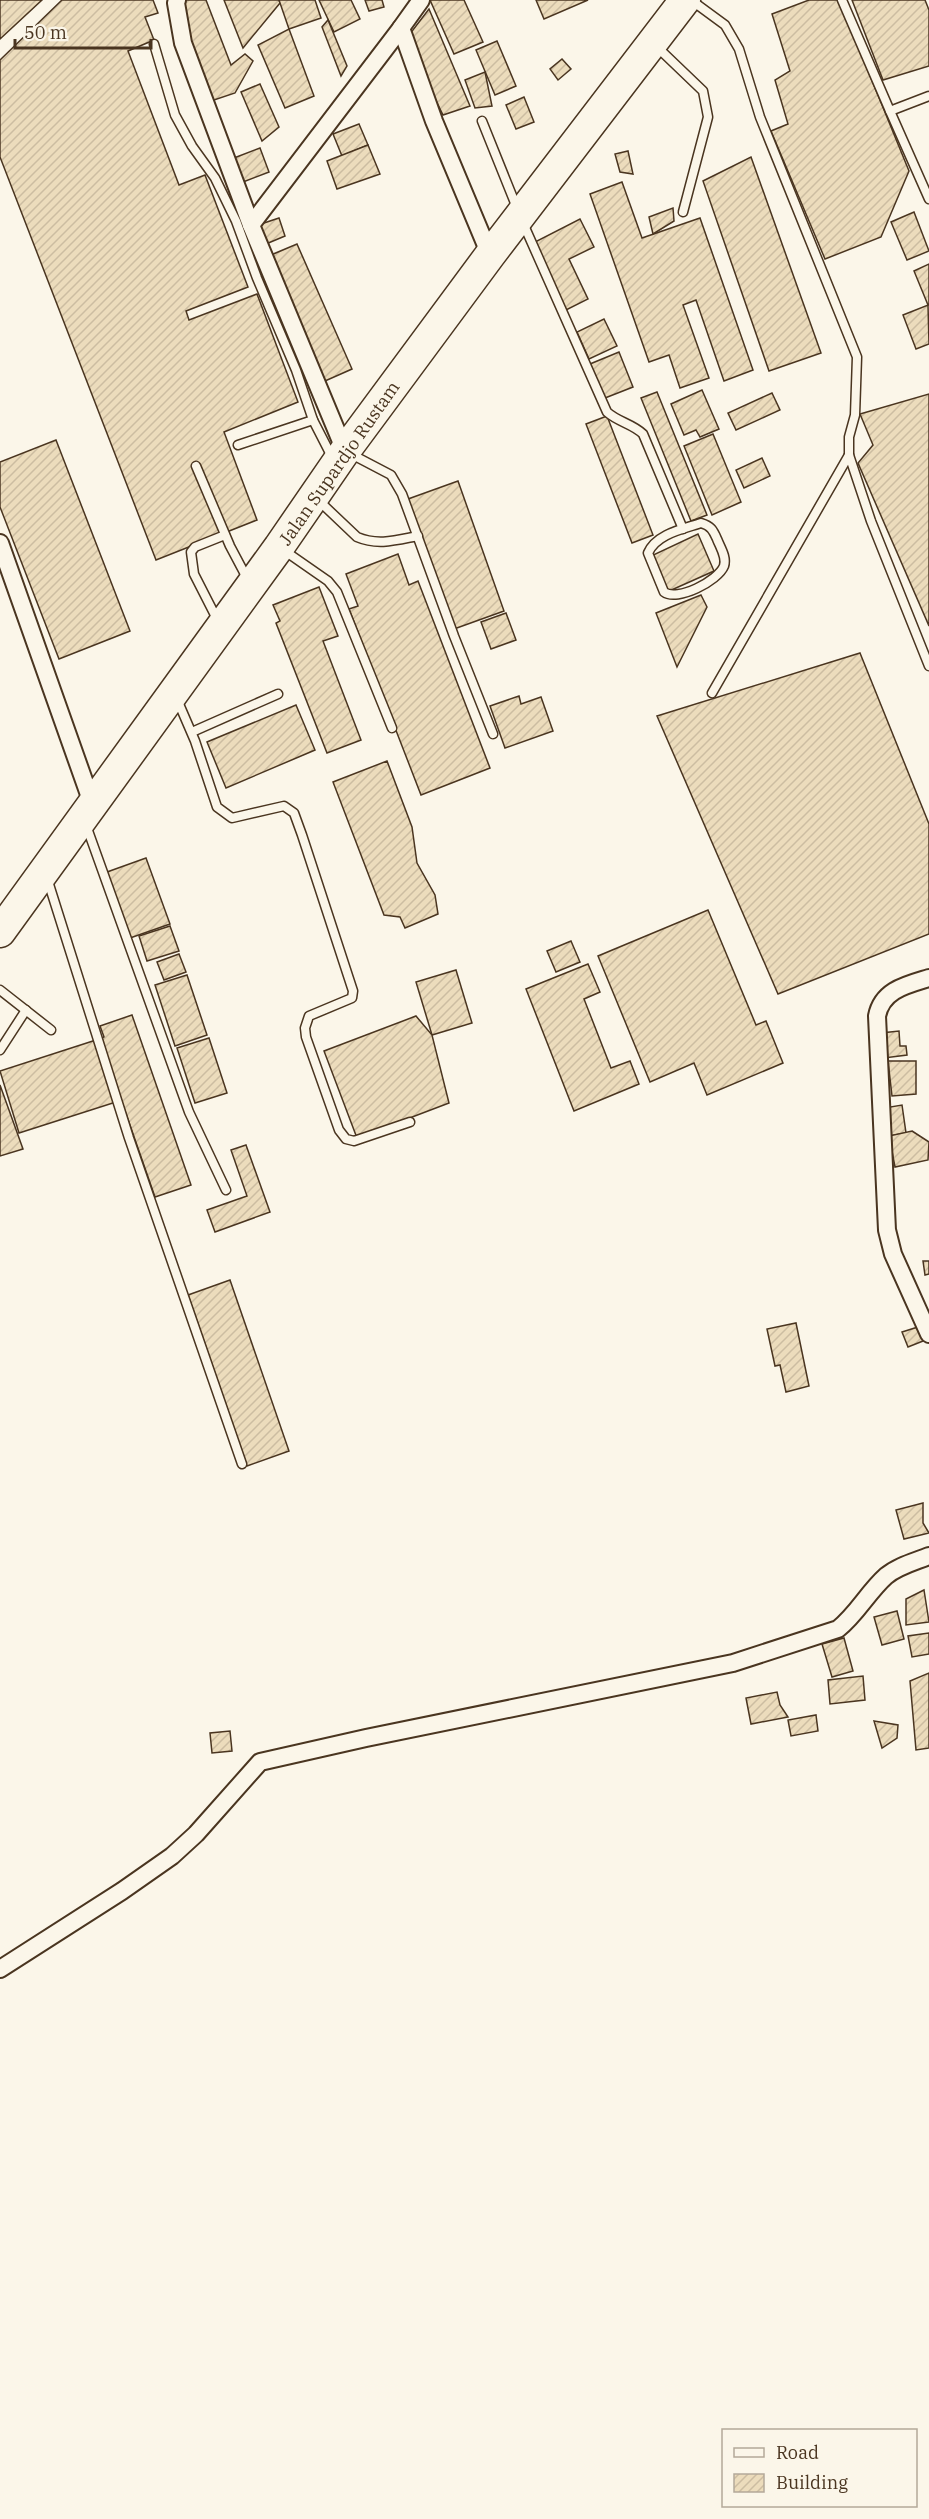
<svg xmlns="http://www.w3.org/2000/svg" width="929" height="2519" font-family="'IBM Plex Serif',serif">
<defs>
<pattern id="building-hatch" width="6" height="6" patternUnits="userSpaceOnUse" patternTransform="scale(1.5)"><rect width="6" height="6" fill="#ecdcbc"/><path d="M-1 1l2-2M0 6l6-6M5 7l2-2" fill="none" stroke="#ccbda1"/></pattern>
</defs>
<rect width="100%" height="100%" fill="#fbf6e9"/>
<g fill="url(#building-hatch)" stroke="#4a3520" stroke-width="1.5">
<path d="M0,0H42L0,39Z"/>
<path d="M62,0H153L158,13L145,17L154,40L128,51L179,185L205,175L248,287L186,311L189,320L257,294L298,402L224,432L257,520L156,560L0,157V60Z"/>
<path d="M177,0H206L231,65L245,54L253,61L235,93L202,104Z"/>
<path d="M224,0H279L280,3L243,48Z"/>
<path d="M279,0H315L321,18L289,29Z"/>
<path d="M319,0H351L360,19L334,32Z"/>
<path d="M365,0H382L384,7L369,11Z"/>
<path d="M430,0H464L483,42L454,54Z"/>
<path d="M536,0H588L544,19Z"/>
<path d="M809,0H839L909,171L881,237L825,259L771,131L788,124L775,80L790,71L772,14Z"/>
<path d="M852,0H925L929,10V66L883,80Z"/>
<path d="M429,9L470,106L443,115L406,39Z"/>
<path d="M328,20L347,66L341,76L322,27Z"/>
<path d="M289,29L314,96L285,108L258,45Z"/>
<path d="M497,41L516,86L495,95L476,50Z"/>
<path d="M562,59L571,69L558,80L550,69Z"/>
<path d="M485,72L492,106L475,108L465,80Z"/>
<path d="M260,84L279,127L262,141L241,92Z"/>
<path d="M524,97L534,122L516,129L506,105Z"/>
<path d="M359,124L368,145L342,156L333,134Z"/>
<path d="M368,145L380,174L337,189L327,161Z"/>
<path d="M260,148L269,172L243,182L234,158Z"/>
<path d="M628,151L633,174L620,172L615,154Z"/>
<path d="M751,157L821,353L769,371L703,181Z"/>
<path d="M622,182L642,238L700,218L753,370L724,381L696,300L683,305L709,378L680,388L669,355L649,362L590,194Z"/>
<path d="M673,208L674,221L653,234L649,217Z"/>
<path d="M914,212L929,251L907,260L891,222Z"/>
<path d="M279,218L285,236L266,244L258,225Z"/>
<path d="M580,219L594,247L569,259L588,299L566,310L533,243Z"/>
<path d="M297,244L352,369L325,381L271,255Z"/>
<path d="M929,264V305H928L914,271Z"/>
<path d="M928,305L929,344L916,349L903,315Z"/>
<path d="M604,319L617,346L589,359L577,332Z"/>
<path d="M619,352L633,387L605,398L590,364Z"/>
<path d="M702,390L719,429L700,437L696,430L684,435L671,404Z"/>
<path d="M657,392L707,515L691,521L641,398Z"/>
<path d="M772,393L780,410L736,430L728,413Z"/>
<path d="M929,394V626L858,463L873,445L860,414Z"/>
<path d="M607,416L653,535L632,543L586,424Z"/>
<path d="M713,434L741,502L712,515L684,446Z"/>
<path d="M56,440L130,631L59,659L0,507V462Z"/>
<path d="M762,458L770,476L744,488L736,470Z"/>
<path d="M458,481L504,611L454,629L408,499Z"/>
<path d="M698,534L714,571L667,592L651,556Z"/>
<path d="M398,554L409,585L418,581L490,768L421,795L349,609L358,606L346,574Z"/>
<path d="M319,587L338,636L323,641L361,740L327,753L276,623L280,621L273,605Z"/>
<path d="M701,595L707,607L677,667L656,613Z"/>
<path d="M506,613L516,640L491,649L481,622Z"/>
<path d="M860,653L929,824V934L778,994L657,716Z"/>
<path d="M519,696L521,704L541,697L553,731L505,748L490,706Z"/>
<path d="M296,705L315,750L226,788L207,742Z"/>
<path d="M387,761L412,827L417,863L435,895L438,914L405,928L400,917L384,915L333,782Z"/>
<path d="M146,858L170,924L130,938L107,872Z"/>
<path d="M708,910L756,1025L766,1021L783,1063L707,1095L694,1063L650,1082L598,956Z"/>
<path d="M170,926L179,951L147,961L139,936Z"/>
<path d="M571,941L580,962L556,972L547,951Z"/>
<path d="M179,954L186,972L164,980L157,962Z"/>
<path d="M588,964L600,992L584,999L611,1068L630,1061L639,1084L574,1111L526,989Z"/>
<path d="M456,970L472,1023L432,1035L416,982Z"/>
<path d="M187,975L207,1035L175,1046L155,985Z"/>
<path d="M132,1015L191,1185L155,1197L100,1039L104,1037L100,1026Z"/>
<path d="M416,1016L432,1035L449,1103L357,1138L324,1051Z"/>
<path d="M899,1031L900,1046H906L907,1055L884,1058L881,1033Z"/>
<path d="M209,1038L227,1093L195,1103L177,1048Z"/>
<path d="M96,1040L116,1102L19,1133L0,1071Z"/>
<path d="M888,1061H916V1094L892,1096Z"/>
<path d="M0,1085L23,1149L0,1156Z"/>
<path d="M902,1105L906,1133L889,1136L884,1108Z"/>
<path d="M912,1131L929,1142L928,1160L895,1167L889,1136Z"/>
<path d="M246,1145L270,1212L215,1232L207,1210L247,1196L231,1150Z"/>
<path d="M923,1261H929V1274L925,1275Z"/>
<path d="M230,1280L289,1451L247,1466L188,1295Z"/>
<path d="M796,1323L809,1386L786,1392L780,1365L775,1366L767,1329Z"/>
<path d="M918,1327L923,1341L908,1347L902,1332Z"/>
<path d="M923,1503V1523L929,1533L904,1539L896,1510Z"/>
<path d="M924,1590L929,1622L906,1625V1599Z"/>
<path d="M897,1611L904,1639L882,1645L874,1617Z"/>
<path d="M929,1633V1654L912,1657L908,1636Z"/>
<path d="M844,1638L853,1671L832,1677L822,1644Z"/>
<path d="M929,1673V1748L916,1750L910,1681Z"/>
<path d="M863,1676L865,1700L830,1704L828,1680Z"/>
<path d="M777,1692L780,1705L788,1717L751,1724L746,1698Z"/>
<path d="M816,1715L818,1731L791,1736L788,1720Z"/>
<path d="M874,1721L898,1725L897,1738L882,1748Z"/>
<path d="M230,1731L232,1751L212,1753L210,1733Z"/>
</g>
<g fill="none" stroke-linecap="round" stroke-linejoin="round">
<defs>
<g id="lane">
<path d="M691,0L725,25L739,49L760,117L857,357L855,415L849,437V455L871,521L929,666"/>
<path d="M842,0L890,111L929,96"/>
<path d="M154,44L175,115L192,146L215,178L236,221L257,278L296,370L313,420L333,459"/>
<path d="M655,45L703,91L708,117L683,212"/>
<path d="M890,111L929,199"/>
<path d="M482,121L517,208"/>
<path d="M523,223L607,412C618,422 633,424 643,434L683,529"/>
<path d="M238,445L313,420"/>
<path d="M349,453L391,475L402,494L454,636L493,734"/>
<path d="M196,466L230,546L248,580"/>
<path d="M317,499L357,537C378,546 397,540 418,536"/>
<path d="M701,523C711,526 713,530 717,539C720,547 727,557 724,566C718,581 677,602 664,592L648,553C656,534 683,529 701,523Z"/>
<path d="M282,549L328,581L337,592L392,728"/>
<path d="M218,621L194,574L191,552L195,547L225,535"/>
<path d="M712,693L849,455"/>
<path d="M176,697L195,741L217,807L232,818L284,806L294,813L302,835L353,991L352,998L309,1016L305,1028L306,1037L339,1130L346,1139L354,1141L410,1122"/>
<path d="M192,732L278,694"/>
<path d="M86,825L189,1112L226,1190"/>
<path d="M47,878L129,1138L242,1464"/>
<path d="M0,990L51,1030"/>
<path d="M0,1050L26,1010"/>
</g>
<g id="street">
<path d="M177,0L176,3L183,43L251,225"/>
<path d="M421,0L401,28L434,121L490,255"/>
<path d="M345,451L251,225L401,28"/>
<path d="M0,543L92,803"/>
<path d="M929,978C906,985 882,990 877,1016L887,1230L893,1254L929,1334"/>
<path d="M0,1969L122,1891L172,1856L196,1834L260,1762L366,1738L733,1663L838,1629C857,1614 868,1592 886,1576C898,1566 914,1562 929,1556"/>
</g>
<path id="highway" d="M0,932L279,547L345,451L490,255L685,0"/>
</defs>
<use href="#lane" stroke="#4a3520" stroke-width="11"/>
<use href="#street" stroke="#4a3520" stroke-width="20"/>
<use href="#highway" stroke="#4a3520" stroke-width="33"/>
<use href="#lane" stroke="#fbf6e9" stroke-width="8"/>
<use href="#street" stroke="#fbf6e9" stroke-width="16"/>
<use href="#highway" stroke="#fbf6e9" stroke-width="30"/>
</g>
<g text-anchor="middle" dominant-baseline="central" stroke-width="4.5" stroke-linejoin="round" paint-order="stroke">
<g font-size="18" fill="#4a3520" stroke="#fbf6e9">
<text transform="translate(339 463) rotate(-55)">Jalan Supardjo Rustam</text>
</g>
</g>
<rect x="722" y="2429" width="195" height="78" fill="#fbf6e9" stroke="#b4a999" stroke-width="1.5"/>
<rect x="734" y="2448" width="30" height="9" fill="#fbf6e9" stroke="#b4a999" stroke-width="1.5"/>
<text x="776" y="2459" font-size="18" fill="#4a3520">Road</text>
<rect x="734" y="2474" width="30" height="18" fill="url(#building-hatch)" stroke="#b4a999" stroke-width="1.5"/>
<text x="776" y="2489" font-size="18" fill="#4a3520">Building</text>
<path d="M15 39v9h136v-9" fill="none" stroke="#4a3520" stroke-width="3"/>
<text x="24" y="39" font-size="18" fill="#4a3520" stroke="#fbf6e9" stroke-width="4.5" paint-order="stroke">50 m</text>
</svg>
